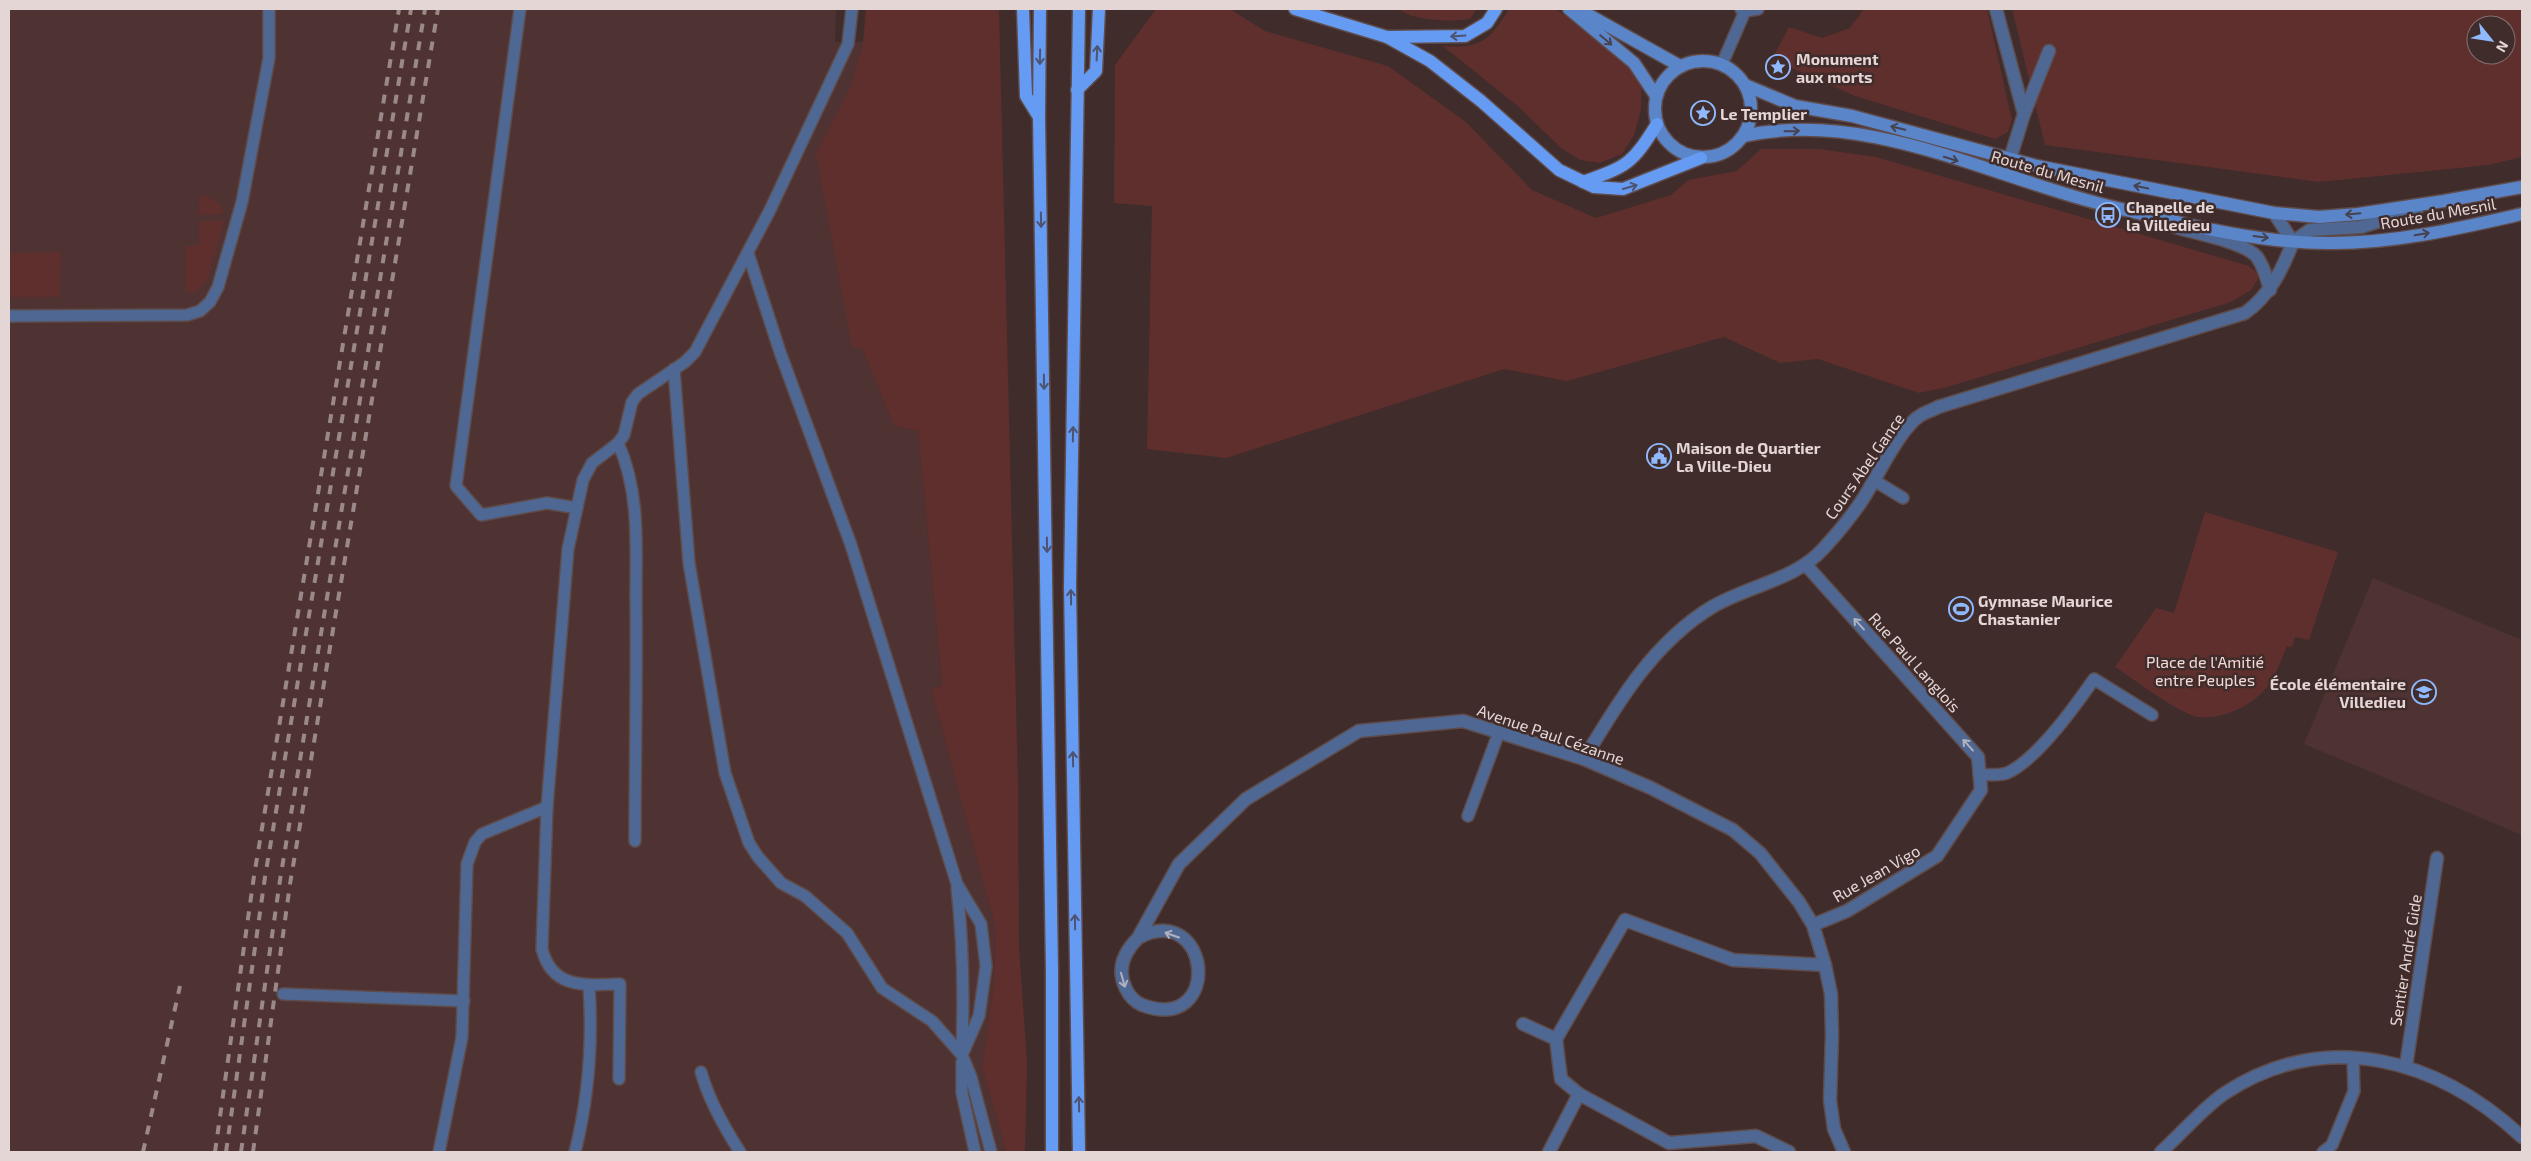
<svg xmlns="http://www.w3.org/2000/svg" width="2531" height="1161" font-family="'Exo 2',sans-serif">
<rect width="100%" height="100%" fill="#402c2b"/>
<g fill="#4f3332">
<path d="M9,9H836L835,42H863L851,86L817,153L862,348L894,426L918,431L942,685L931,689L995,926L994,983L982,1067L1006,1152H9Z"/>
<path d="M2373,578L2522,640V835L2304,744Z"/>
</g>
<g fill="#5e2f2d" fill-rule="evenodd">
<path d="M866,9H999L1018,785L1019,946L1027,1062L1025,1152H1006L982,1067L994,983L995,926L931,689L942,685L918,431L894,426L862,348H852L816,153L851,86L863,42Z"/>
<path d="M1156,9H1230L1265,31L1388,66L1466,122L1532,190L1596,218L1671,195L1688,180L1737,171L1761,149H1819L1876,157L2249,266L2260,276L2251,290L2231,302L1947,387L1919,393L1818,359L1780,363L1724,337L1567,381L1504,369L1226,458L1147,449L1152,206L1114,203L1115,65Z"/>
<path d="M1400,9H1477L1470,19C1453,22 1411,21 1400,9Z"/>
<path d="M1509,9H1556L1633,68L1641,85V109L1634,135L1622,154L1600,163L1580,160L1561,148L1520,108L1443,46C1481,49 1490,40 1509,9Z"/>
<path d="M1864,9H1987L2012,120L2008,132L1995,139L1855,96L1772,59L1789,27L1822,38L1850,28Z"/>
<path d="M2012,9H2522V157L2489,165L2319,182L2045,145ZM2476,25H2506V55H2476Z"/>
<path d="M207,196L220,204L224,214L199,215V197Z"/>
<path d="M199,221H224L207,281L194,293L186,292V246L199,245Z"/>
<path d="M61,252L60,297H9V253Z"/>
<path d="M2205,512L2338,552L2309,640L2295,637L2292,647L2287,646C2282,658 2277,673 2269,684C2255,705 2223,720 2198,717C2181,715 2132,678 2115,667L2156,608L2174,613Z"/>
</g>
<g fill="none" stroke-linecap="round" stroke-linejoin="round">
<defs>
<g id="lane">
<path d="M520,9L456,486L481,515L547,503L577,508"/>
<path d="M1745,11L1758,9"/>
<path d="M1722,64L1745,11L1741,9"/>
<path d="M748,253L780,352L851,545L957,884L981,924L986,966L979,1016L962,1055L971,1077L991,1152"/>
<path d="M9,316L187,315L200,311L210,302L218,287L242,202L269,58V9"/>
<path d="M674,369L689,563L725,773L749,843L758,857L781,883L805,896L847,933L882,988L932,1021L962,1055"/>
<path d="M618,443C640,492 636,544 636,597C637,678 635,759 635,841"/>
<path d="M1875,481L1903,498"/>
<path d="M1979,775C1987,774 1999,776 2007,773C2037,760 2076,705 2094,679L2152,715"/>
<path d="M1468,816L1499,732"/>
<path d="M957,888C963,941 964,993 962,1046"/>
<path d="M283,994L464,1001"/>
<path d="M962,1062V1093L975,1152"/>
<path d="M701,1072C709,1101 724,1127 740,1152"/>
<path d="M619,1079L620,984C587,985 552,990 542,949L547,807L568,549L583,480L592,463L618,443L624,435L632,402L638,394L685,362L695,352L770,210L848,44L852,9"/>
<path d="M439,1152L462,1037L467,864L475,842L482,834L547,807"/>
<path d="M575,1152C589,1096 593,1044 589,986"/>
<path d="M2323,1152L2332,1145L2354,1091L2353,1058"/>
</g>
<g id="street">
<path d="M1996,9L2024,114L2010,159"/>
<path d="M2024,114L2049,51"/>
<path d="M2274,213L2293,242"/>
<path d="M2172,226C2192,233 2244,241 2257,257C2264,267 2267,278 2270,290"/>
<path d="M2293,242L2310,230L2361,227L2417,209"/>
<path d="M1806,565L1978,757L1981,790L1937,856L1847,911L1813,925"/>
<path d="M1584,759C1618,702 1654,642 1712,607C1747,586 1795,580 1823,549C1836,535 1850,518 1861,502C1876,480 1900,427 1921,415C1926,412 1933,410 1938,407L2245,313C2270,295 2282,270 2293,242"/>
<path d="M1138,938C1211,899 1224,1035 1142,1005C1135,1002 1129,995 1126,989C1116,969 1124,952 1138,938L1179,864L1246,799L1359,731L1463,721L1584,759L1651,788L1733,830L1760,853L1799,902L1813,925L1825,965L1831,994L1832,1035L1830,1100L1834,1129L1844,1152"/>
<path d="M1523,1024L1556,1039L1625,920L1733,960L1825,965"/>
<path d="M1556,1039L1561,1079L1579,1094"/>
<path d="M2406,1066L2437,858"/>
<path d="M1549,1152L1579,1094L1669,1143L1756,1136L1789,1152"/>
<path d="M2161,1152C2180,1135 2204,1107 2225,1093C2327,1027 2438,1059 2522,1137"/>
</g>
<g id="secondary">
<path d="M1569,9L1634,63L1656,96"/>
<path d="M1578,9L1680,66"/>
<circle cx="1703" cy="109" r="48"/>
<path d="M1745,85L1795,106L1852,116L2037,166L2274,213L2319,217L2358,214L2444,201L2522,187"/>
<path d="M1744,136C1864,109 1987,175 2101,204C2176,222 2255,244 2333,243C2397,243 2460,228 2522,214"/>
</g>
<g id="primary">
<path d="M1023,9L1026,96L1039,117"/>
<path d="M1040,9L1039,117L1052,972V1152"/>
<path d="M1295,9L1387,37L1430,61L1481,101L1559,170L1594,187L1623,189L1701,158"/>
<path d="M1387,37L1465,36L1487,23L1496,9"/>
<path d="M1077,90L1096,71L1099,9"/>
<path d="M1583,182C1628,166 1632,164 1657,124"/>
<path d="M1079,1152L1070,586L1079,9"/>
</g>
</defs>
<use href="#lane" stroke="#5e4b4a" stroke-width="14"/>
<use href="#street" stroke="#5e4b4a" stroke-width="15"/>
<use href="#secondary" stroke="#5e4b4a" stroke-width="15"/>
<use href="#primary" stroke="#5e4b4a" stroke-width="15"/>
<use href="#lane" stroke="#4e6893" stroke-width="11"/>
<use href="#street" stroke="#4e6893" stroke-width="12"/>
<use href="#secondary" stroke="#5b85c9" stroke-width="12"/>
<use href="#primary" stroke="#659bf3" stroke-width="12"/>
<g stroke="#9a8988" stroke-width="4" stroke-dasharray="9 9" stroke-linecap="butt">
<path d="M143,1152L180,986"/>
<path d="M215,1152L254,876L399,9"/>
<path d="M226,1152L265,877L411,9"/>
<path d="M241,1152L280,880L425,9"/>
<path d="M253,1152L290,884L438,9"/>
</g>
</g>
<defs><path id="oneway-shaft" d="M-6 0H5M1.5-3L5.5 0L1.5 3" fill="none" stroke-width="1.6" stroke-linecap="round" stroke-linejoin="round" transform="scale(1.25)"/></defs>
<g stroke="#4d5371">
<use href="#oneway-shaft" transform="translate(1458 36) rotate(176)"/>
<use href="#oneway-shaft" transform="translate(1097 53) rotate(-87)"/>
<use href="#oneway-shaft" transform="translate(1040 57) rotate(91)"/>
<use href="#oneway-shaft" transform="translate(1630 187) rotate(-16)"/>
<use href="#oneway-shaft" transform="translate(1041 220) rotate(89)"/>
<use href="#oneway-shaft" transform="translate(1044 382) rotate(89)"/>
<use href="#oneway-shaft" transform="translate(1073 434) rotate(-89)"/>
<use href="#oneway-shaft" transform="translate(1047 545) rotate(89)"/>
<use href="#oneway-shaft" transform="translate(1071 597) rotate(-91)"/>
<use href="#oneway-shaft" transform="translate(1073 759) rotate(-91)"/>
<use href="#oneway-shaft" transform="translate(1075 922) rotate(-91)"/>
<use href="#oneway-shaft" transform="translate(1079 1104) rotate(-91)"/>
</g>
<g stroke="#474252">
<use href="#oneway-shaft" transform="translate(1606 40) rotate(40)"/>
<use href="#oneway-shaft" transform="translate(1898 128) rotate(-166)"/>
<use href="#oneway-shaft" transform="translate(1792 131) rotate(-1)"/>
<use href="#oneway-shaft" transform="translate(1951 159) rotate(17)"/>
<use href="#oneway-shaft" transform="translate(2141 187) rotate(-168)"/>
<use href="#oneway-shaft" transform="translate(2353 214) rotate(175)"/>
<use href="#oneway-shaft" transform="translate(2422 234) rotate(-10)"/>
<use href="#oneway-shaft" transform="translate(2261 237) rotate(7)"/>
</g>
<g stroke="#b0b0be">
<use href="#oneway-shaft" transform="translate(1859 624) rotate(-132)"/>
<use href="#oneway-shaft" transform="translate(1968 745) rotate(-132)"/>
<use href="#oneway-shaft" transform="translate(1172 935) rotate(-161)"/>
<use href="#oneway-shaft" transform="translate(1123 980) rotate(74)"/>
</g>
<defs>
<symbol id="sight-ring" viewBox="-11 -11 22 22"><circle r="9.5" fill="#402c2b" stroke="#8fb8fd" stroke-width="1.5"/><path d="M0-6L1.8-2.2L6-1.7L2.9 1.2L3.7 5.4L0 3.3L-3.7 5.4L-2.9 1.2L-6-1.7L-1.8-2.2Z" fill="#8fb8fd"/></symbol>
<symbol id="bus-ring" viewBox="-11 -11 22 22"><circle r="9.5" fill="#402c2b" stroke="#8fb8fd" stroke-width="1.5"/><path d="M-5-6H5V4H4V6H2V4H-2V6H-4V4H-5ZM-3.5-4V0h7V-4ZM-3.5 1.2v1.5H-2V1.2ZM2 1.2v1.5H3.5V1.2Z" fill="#8fb8fd"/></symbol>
<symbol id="civic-ring" viewBox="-11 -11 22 22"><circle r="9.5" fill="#402c2b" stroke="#8fb8fd" stroke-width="1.5"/><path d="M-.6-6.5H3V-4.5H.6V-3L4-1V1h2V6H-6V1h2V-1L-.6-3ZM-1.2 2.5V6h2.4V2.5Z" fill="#8fb8fd"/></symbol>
<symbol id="stadium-ring" viewBox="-11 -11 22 22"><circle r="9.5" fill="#402c2b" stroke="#8fb8fd" stroke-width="1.5"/><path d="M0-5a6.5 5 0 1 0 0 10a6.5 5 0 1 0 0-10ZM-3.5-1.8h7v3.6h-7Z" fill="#8fb8fd"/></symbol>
<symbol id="school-ring" viewBox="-11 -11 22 22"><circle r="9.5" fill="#402c2b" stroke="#8fb8fd" stroke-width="1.5"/><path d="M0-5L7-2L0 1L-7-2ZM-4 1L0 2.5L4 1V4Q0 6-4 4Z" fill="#8fb8fd"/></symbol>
</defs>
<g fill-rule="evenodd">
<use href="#sight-ring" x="1764" y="53" width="28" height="28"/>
<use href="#sight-ring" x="1689" y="99" width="28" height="28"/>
<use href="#bus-ring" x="2094" y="201" width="28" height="28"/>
<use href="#civic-ring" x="1645" y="442" width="28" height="28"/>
<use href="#stadium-ring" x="1947" y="595" width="28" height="28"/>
<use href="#school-ring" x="2410" y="678" width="28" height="28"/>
</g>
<g text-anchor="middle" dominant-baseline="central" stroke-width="5" stroke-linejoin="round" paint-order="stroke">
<g font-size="16" font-weight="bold" fill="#e4d6d5" stroke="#402c2b" text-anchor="start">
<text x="1796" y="58">Monument<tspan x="1796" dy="18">aux morts</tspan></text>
<text x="1720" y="113">Le Templier</text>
<text x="2126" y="206">Chapelle de<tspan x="2126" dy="18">la Villedieu</tspan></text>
<text x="1676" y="447">Maison de Quartier<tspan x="1676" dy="18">La Ville-Dieu</tspan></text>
<text x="1978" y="600">Gymnase Maurice<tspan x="1978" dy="18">Chastanier</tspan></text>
<text x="2406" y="683" text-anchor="end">École élémentaire<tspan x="2406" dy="18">Villedieu</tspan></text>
</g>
<g font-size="16" fill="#e4d6d5" stroke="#402c2b">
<text transform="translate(2048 171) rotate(16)">Route du Mesnil</text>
<text transform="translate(2438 213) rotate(-10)">Route du Mesnil</text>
<text transform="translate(1864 466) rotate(-55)">Cours Abel Gance</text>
<text transform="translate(1915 662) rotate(48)">Rue Paul Langlois</text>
<text transform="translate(1551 734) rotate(19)">Avenue Paul Cézanne</text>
<text transform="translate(1876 873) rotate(-30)">Rue Jean Vigo</text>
<text transform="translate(2405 960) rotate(-81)">Sentier André Gide</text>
</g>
<g font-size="16" fill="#f3dad8" stroke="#402c2b">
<text x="2205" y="661">Place de l'Amitié<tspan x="2205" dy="18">entre Peuples</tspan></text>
</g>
</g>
<rect width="2531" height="1161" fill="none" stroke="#e4d6d5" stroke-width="20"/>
<g transform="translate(2491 40) rotate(120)"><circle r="24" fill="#402c2b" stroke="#82706f"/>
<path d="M0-4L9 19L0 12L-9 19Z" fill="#8fb8fd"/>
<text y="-8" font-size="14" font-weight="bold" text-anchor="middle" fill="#e4d6d5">N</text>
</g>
</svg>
